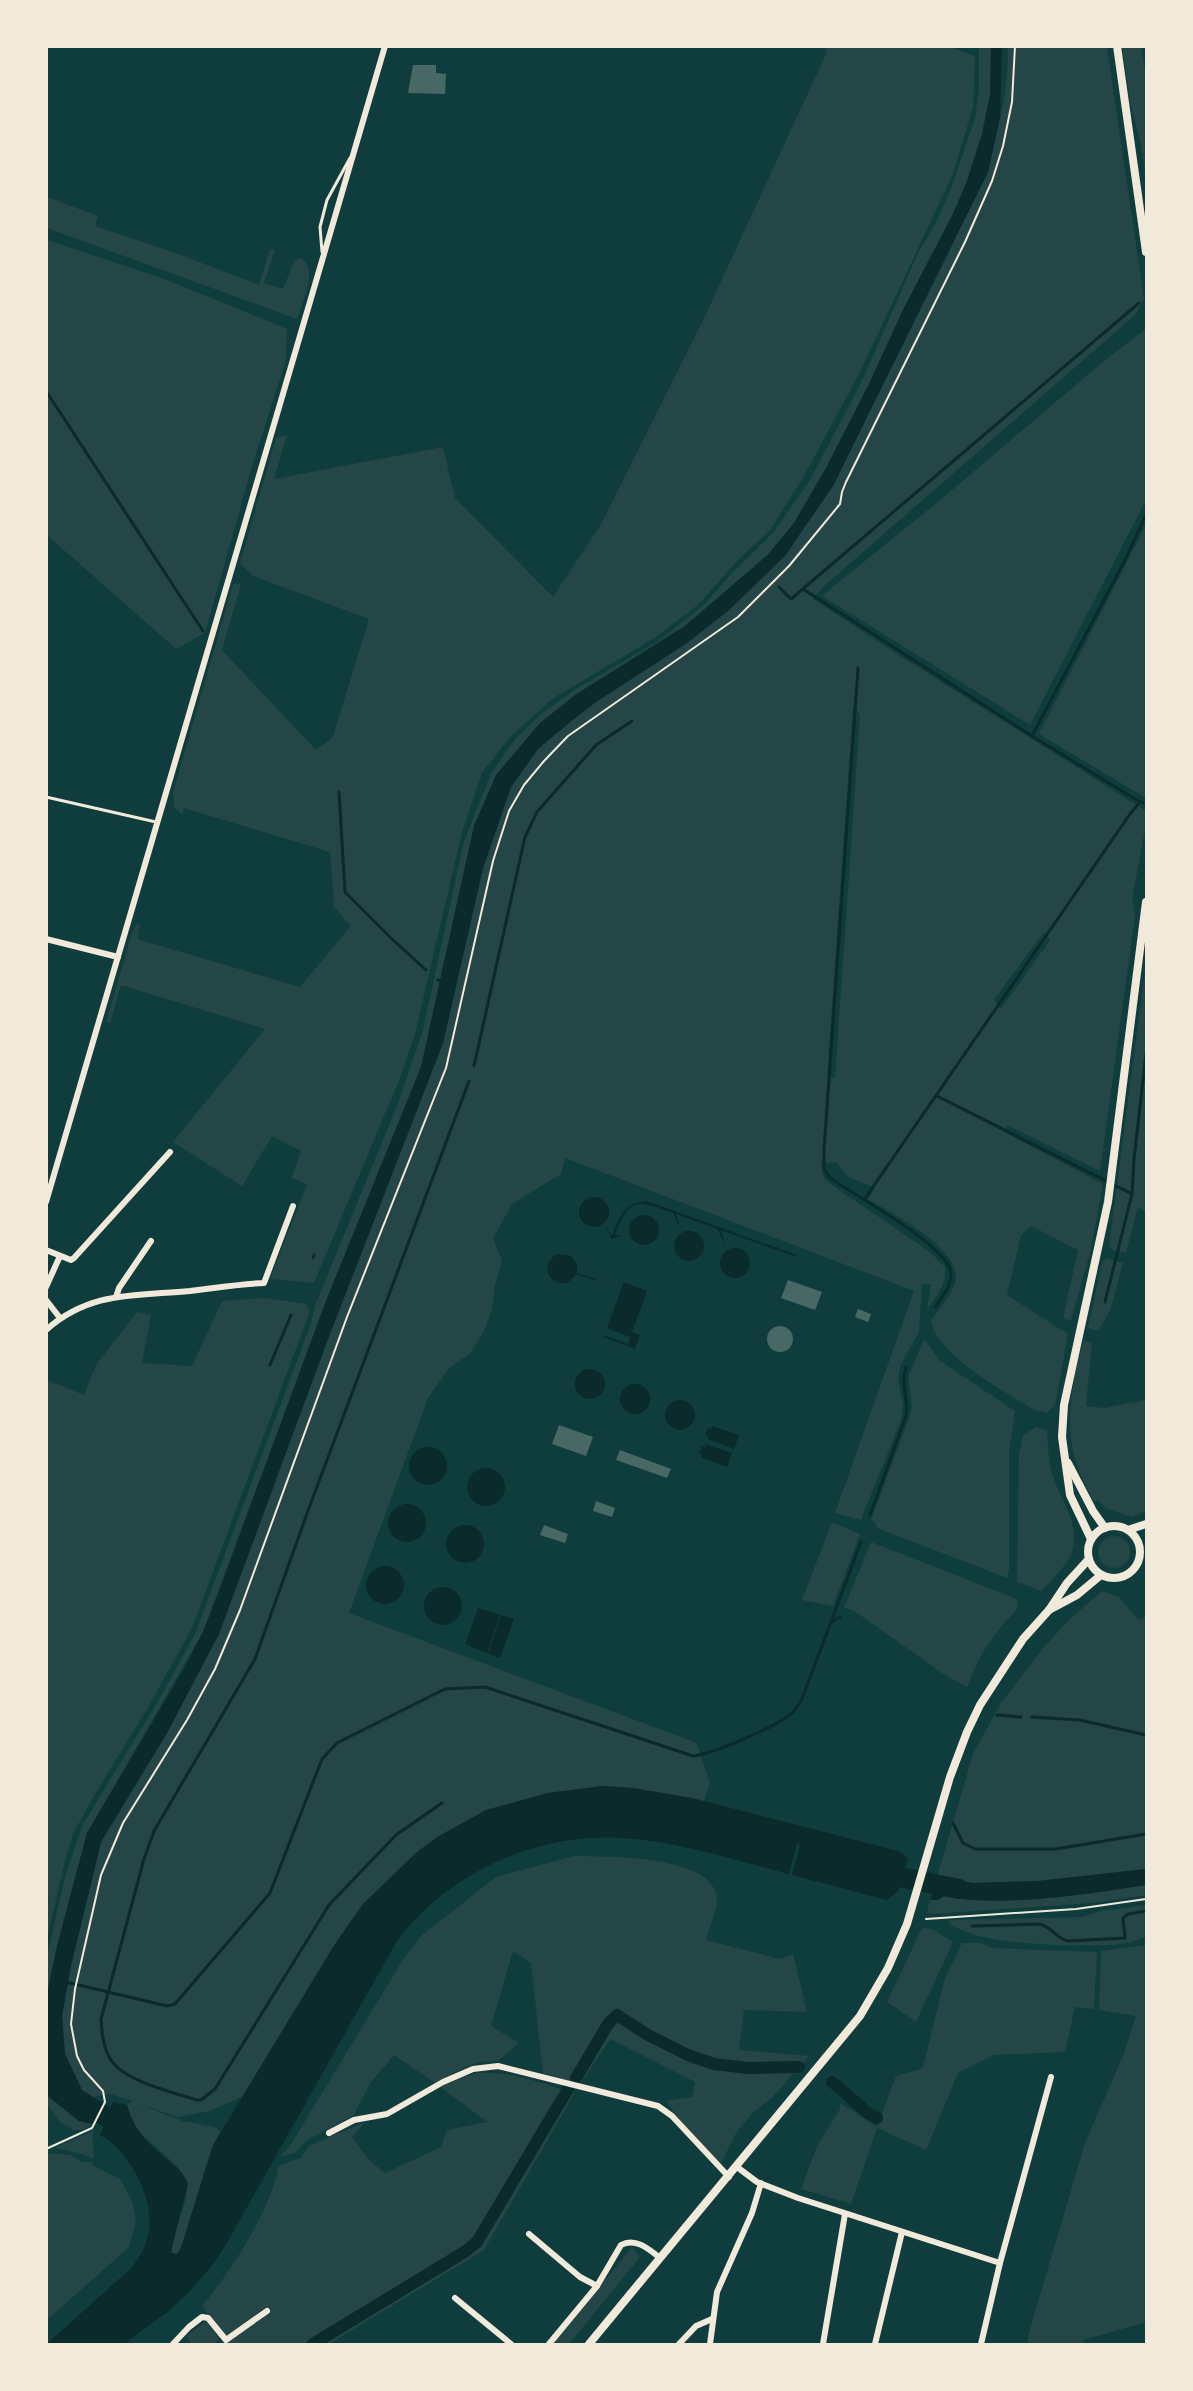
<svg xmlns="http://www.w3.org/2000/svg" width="1193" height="2391" font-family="'Source Sans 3',sans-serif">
<rect width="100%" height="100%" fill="#0f3d3e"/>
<g fill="#244646" fill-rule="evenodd">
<path d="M827,47H950L975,56L973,107L953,174L859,374L804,476L770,530L737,561L700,603L656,637L552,699L510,737L482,773L462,832L415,1034L400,1078L314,1283L270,1279L307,1184L292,1178L301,1151L272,1136L242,1186L173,1142L265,1029L121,985L110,1023L106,1022L132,933L136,925L140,924L137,939L300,987L351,926L334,907L330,852L184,808L182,814L174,807L173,793L233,584H241L222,650L316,750L331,739L334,733L369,619L253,576L240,563L276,438L292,433L287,435L274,479L443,447L455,498L553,597L601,524L705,316L826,54Z"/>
<path d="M979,47H991L990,95L982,134L967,181L953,214L904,308L868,386L826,468L794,523L768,554L685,626L575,695L486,801L474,826L421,1067L326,1301L203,1632L87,1833L57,1946L47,1994V1956L65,1877L82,1826L157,1703L195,1634L310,1326L316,1303L397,1106L423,1030L464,841L491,774L515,739L541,714L576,689L657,642L705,604L732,573L773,533L810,480L862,381L918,253L936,223L952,186L975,118L979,89Z"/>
<path d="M1007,47H1107L1144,299L1135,315L824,586L813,599L905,659L1146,811V824L1132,899L1135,916L1100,1171L1007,1125L1004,1132L1103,1184L1091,1249L1071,1321L1063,1318L1078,1250L1031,1226L1021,1235L1007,1295L1068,1334L1055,1405L1047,1413L1034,1410C1006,1392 937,1356 931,1321C938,1310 950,1296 954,1286C970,1252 891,1213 868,1199L875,1188L847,1176L837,1163L821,1162L824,1178L830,1184L929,1251L945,1267C947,1284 937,1296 927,1310L931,1284H922L919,1332L901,1364L898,1378L903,1404L901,1420L861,1520L835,1513L914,1291L565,1158L561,1174L513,1203L493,1238L502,1261L495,1286L492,1310L484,1331L470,1354L450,1367L428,1398L349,1613L697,1743L710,1783L704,1801L633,1788L603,1786L548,1793L487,1810L439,1836L417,1852L363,1904L335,1944L242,2097L209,2111L178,2117L134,2102L182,2121L215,2127L220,2132L208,2160L181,2248L177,2254L172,2253C170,2230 188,2208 187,2185C187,2169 149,2144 138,2130C132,2123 129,2113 127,2105L133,2101L110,2094L93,2097L82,2090L65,2054L62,2016L71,1966L101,1842L167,1733L219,1634L328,1339L443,1043L483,868L511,787L538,749L570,722L596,702L687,643L833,486L988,172C996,135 1011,84 1007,47ZM853,706L860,715L835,1078H827ZM1044,932L1050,940L1001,1009L994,1000Z"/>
<path d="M1122,47H1141L1146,76V176L1140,141L1131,106Z"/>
<path d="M47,197L98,216L95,226L173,252L259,285L270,249L275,250L264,283L283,289L294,261L301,258C319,270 302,302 297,319L47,228Z"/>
<path d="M47,240L167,280L287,329L286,360L253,463L205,633L176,649L47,535Z"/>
<path d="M1146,329V500L1030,725L822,596L951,491L1110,356Z"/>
<path d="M1146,525V798L1039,734Z"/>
<path d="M1146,963V1212L1138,1207L1126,1253L1113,1250L1109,1245Z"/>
<path d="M1106,1258L1123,1263L1110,1311L1098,1331L1088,1328L1102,1263Z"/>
<path d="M264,1298L306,1304L310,1311L192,1628L150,1704L91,1801L73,1834L67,1853L47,1938V1380L84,1395L96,1365L137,1312L151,1315L142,1363L192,1366L222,1301Z"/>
<path d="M924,1339L940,1361L1015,1411L1009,1451V1570L1007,1578L877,1528L875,1522L871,1520L908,1421L912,1407L908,1377Z"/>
<path d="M1084,1340L1092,1344L1086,1406L1104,1408L1146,1400V1511L1132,1517L1107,1509L1098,1500L1093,1502C1087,1488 1079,1474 1075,1459C1064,1419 1073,1378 1084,1340Z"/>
<path d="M1036,1427L1047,1430C1048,1446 1048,1461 1053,1476C1061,1502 1082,1526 1071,1555C1066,1566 1049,1582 1042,1591L1017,1582L1019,1455L1023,1435Z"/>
<path d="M832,1522L860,1534L833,1606L802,1600Z"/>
<circle cx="1114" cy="1552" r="16"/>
<path d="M871,1542L1017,1599L1018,1608C992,1636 981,1651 967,1687L942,1673L853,1610L844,1608Z"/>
<path d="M1102,1591L1119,1597L1138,1620L1146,1617V1869L1038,1881L973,1883L937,1877L973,1754L1001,1703L1044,1647L1070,1619Z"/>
<path d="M574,1856C605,1857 715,1854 717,1899C717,1911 709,1928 706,1940L780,1959L793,1954L807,2012L744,2010L739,2050L809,2056L772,2098L753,2112L736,2133L720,2165L678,2118L666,2101L692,2097L695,2082L610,2039L580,2084L543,2073L531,1963L513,1951L491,2026L519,2043L498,2061L479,2062L463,2068L435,2083L394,2055L371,2082L353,2116L307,2140L295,2153L280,2156L290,2146L404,1958L422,1935L496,1877Z"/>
<path d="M1146,1885V1895L1093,1903L932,1914L927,1912L930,1900H938L944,1896C1000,1908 1089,1894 1146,1885Z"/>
<path d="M1146,1905V1937C1138,1940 1129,1943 1120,1944C1088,1948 963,1946 948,1920L1083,1917L1100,1911Z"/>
<path d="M922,1928L932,1929L953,1942L916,2022L887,2002Z"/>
<path d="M962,1943H980L993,1948L1097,1952L1094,2009L1075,2007L1065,2052L994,2055L958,2073L926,2150L877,2128L851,2204L801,2189L817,2146L840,2109V2103L877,2127L896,2076L923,2068L945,1978Z"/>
<path d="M1146,1945V2320L1143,2323L1083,2340V2344H1028V2336L1085,2143L1123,2056L1136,2016L1099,2010L1101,1951Z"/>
<path d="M478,2073C511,2071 544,2083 574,2094L484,2250L329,2344H225L271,2313L263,2309L230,2335H226L202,2306C229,2274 273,2207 278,2166L300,2158L309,2146L365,2122L352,2137L369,2160L385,2173L441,2147L447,2130L488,2122L440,2087L462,2077Z"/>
<path d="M46,2095L79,2121L92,2124L83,2130H73L59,2121L47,2104Z"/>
<path d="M95,2130L92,2136L94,2158C80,2154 69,2150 54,2148Z"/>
<path d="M49,2153L70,2155L82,2162H93L92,2165L120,2179L132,2201L136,2221L129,2247L47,2320L46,2157Z"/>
<path d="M632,2247L640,2257L569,2344H553Z"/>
<path d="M206,2321L220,2338L213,2344H188L191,2343L186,2336Z"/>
</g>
<g fill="#0a2a2b">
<path d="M991,47H1002L1000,117L988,172L833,486L785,556L728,611L687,643L596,702L570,722L538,749L511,787L483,868L443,1043L328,1339L219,1634L167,1733L101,1842L71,1966L62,2016L65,2054L82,2090L102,2103L92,2124L79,2121L47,2095V1994L57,1946L87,1833L181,1674L203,1632L221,1586L326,1301L421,1067L474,826L496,775L540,723L575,695L685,626L768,555L794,523L826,468L868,386L904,308L953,214L967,181L982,134L990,95Z"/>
<circle cx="594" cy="1212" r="15"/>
<path d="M647,1201L655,1204L797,1255L796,1257L721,1230L725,1244L717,1229L676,1214L680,1228L673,1213C639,1200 628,1197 615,1235H623L611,1239L607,1229L612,1236C619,1217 624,1202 647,1201Z"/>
<circle cx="644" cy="1230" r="15"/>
<circle cx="689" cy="1246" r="15"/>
<circle cx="735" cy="1263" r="15"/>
<path d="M557,1254L571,1256L577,1264V1273L595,1279V1281L577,1274L567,1283C547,1286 540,1264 557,1254Z"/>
<path d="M624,1282L647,1291L632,1332L640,1335L635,1349L603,1337L604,1335L628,1344L630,1337L607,1328Z"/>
<circle cx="590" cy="1384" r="15"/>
<circle cx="635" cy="1399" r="15"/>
<circle cx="680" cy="1415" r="15"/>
<path d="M712,1426L739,1435L734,1449L707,1439L709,1436L705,1435L708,1428L711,1429Z"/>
<path d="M706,1444L732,1453L727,1467L701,1457L702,1454L699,1453L702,1446L705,1447Z"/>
<circle cx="428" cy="1466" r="19"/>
<circle cx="486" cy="1487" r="19"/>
<circle cx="407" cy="1523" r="19"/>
<circle cx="465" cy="1544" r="19"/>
<circle cx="385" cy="1585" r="19"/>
<circle cx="443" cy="1606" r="19"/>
<path d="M478,1608L500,1615L487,1653L465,1644Z"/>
<path d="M501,1615L514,1619L500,1658L488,1654Z"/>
<path d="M603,1786L633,1788L692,1798L898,1851L908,1858L899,1890L887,1900L792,1875L800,1845L797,1844L789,1874C734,1860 677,1841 620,1838C537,1833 447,1873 397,1941L228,2241L214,2263L192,2289L170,2310L124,2344H47L130,2269C158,2238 153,2202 133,2169C123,2154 116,2144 100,2135L113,2102L127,2105C132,2123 141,2136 155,2149C167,2160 182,2168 188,2184L171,2251L172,2253L177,2254L181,2248L213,2145L335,1944L363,1904L417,1852L439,1836L486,1810L548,1793Z"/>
<path d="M1146,1869V1885C1089,1894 1000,1908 944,1896L938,1900H930L937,1877L973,1883L1038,1881Z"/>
</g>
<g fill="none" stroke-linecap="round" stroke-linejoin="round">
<g stroke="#0a2a2b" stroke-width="3">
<path d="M46,391L203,631"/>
<path d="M779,587L791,599L1139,303"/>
<path d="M803,589L1032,736L1140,802"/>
<path d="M858,668L824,1150V1169L830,1178C854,1195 951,1247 951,1274C951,1287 942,1297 935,1307"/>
<path d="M1032,736L1124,562L1146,515"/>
<path d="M339,792L345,892L393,940L426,970"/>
<path d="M438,980L441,981"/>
<path d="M474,1066L525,837L537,812L596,745L632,721"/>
<path d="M937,1096L1132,1194"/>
<path d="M864,1200L1130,814L1140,802L1144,803"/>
<path d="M313,1258L314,1255"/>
<path d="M1105,1302L1132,1194L1134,1159L1146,1054"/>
<path d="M270,1365L291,1315"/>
<path d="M870,1515L906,1416C909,1400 900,1383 906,1368"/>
<path d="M831,1622L840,1617"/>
<path d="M997,1715L1021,1717"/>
<path d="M1032,1717L1080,1720L1146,1735"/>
<path d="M442,1803L396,1835L329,1905L215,2089L201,2100H196C173,2092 124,2081 111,2060C103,2048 102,2033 101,2019L144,1859L154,1831L255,1659L309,1508L469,1081"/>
<path d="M953,1823L963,1843L975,1849H1056L1146,1834"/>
<path d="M972,1926L1039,1924C1053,1927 1055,1938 1068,1941L1125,1938L1123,1918L1128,1914L1146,1911"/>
<path d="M66,1982L167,2006L175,2004L270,1893L322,1759L337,1743L445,1689L485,1687L693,1756C715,1753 768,1730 787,1717C794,1713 798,1706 802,1699L861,1542"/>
</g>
<g stroke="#0a2a2b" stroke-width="12">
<path d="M576,2078L608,2024L617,2015L648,2035L688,2055L714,2064L748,2068L799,2067"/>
<path d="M832,2082L868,2113L877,2118"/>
<path d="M313,2344L466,2251L477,2242L568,2089"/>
</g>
<g stroke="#0a2a2b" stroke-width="20">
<path d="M876,1872L959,1889"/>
<path d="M77,2101L106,2117"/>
</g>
</g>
<g fill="#486865">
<path d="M413,65H436V73L446,74L445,94L408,93Z"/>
<path d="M788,1280L822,1292L815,1310L781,1298Z"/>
<path d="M858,1309L871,1314L868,1322L855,1317Z"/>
<circle cx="780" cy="1339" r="13"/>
<path d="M559,1425L593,1437L586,1456L552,1444Z"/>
<path d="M620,1450L671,1469L667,1478L616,1460Z"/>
<path d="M596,1501L615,1508L612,1517L593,1511Z"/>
<path d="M544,1525L568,1534L565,1543L540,1535Z"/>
</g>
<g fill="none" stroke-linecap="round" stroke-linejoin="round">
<g stroke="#f1e9da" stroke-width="2">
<path d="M926,1919L1076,1909L1146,1899"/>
<path d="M46,2149L92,2128L105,2102L103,2091L84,2070L77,2056L71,2024L75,1989L101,1875L123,1823L187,1720L215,1669L240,1610L347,1317L446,1068L493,861L509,811L524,785L544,761L568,736L738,617L789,566L840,504L842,492L846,482L965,242L992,181L1003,146L1012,102L1015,46"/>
</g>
<g stroke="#f1e9da" stroke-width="3">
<path d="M322,252L320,227L327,200L350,158"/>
<path d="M46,797L156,822"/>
</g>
<g stroke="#f1e9da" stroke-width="6">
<path d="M46,939L118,957"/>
<path d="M46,1202L385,46"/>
<path d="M46,1250L71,1260L74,1258L170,1152"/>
<path d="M46,1287L60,1256"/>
<path d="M116,1297L119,1288L151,1241"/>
<path d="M46,1300L60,1318"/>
<path d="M46,1330C90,1291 135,1296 190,1291C215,1288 239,1284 264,1283L293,1206"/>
<path d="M329,2133L354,2120L387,2114L443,2082L473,2069L498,2066L658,2106L672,2116L729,2177"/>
<path d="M737,2167L757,2182L798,2198L1000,2263"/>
<path d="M529,2234L580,2277L597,2286"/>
<path d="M455,2298L511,2344"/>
<path d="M173,2344L189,2327L202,2317L208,2318L226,2340L267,2311"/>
<path d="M549,2344L597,2286L621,2245C635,2237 649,2249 660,2258"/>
<path d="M679,2344L696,2326L712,2319"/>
<path d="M710,2344L717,2292L752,2213L761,2183"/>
<path d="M823,2344L845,2214"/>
<path d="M875,2344L902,2232"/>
<path d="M981,2344L1000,2263L1051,2077"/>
</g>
<g stroke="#f1e9da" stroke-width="8">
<path d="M1117,46L1146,252"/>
<path d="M1068,1463L1093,1511L1105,1528"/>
<circle cx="1114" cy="1552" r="26"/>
<path d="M1128,1530L1146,1524"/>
<path d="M1091,1539L1070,1495L1062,1437L1064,1405L1108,1202L1146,902"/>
<path d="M1049,1610L1077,1595L1101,1575"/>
<path d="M589,2344L860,2016L888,1968L907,1924L950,1777L967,1732L980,1705L1023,1639L1049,1610L1067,1583L1089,1559"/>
</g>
</g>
<rect width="1193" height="2391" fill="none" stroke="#f1e9da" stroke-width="96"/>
</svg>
